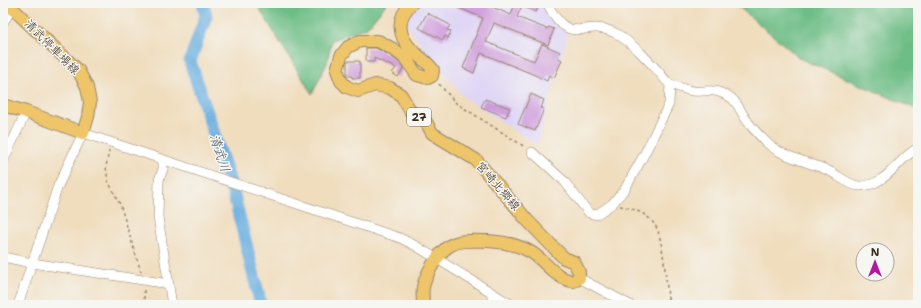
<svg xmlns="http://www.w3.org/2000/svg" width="921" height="308" font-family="'Shantell Sans','Klee One',sans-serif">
<rect width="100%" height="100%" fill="#f6f6f2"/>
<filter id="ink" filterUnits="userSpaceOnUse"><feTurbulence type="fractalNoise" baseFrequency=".025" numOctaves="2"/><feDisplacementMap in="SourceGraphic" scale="8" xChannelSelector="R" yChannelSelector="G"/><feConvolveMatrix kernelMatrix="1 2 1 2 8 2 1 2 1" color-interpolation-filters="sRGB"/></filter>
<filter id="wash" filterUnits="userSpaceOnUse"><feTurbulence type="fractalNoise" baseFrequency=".012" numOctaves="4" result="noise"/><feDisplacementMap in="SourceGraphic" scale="16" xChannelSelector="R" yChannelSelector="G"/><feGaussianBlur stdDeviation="0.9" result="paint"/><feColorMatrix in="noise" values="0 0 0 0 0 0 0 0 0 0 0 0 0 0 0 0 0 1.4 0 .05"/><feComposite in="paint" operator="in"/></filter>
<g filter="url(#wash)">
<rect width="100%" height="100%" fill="#f0ddbd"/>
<path fill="#dfd5f5" d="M399,3H544L550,19L568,34L537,145L464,97L431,58L407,25Z"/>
<g fill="#6ebd86" stroke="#547452">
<path d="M256,3H387L367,27L332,40L327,63L312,94Z"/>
<path d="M734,3H918V103L914,108L801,59Z"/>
</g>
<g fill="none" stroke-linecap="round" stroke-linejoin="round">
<path stroke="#69aedf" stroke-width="13" d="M203,3L206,16L190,61L233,191L261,305"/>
</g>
<g id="blocks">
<g fill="#ce9ada">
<path d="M447,3H491L490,6L511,15L515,3H540L536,12L522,6L517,17L547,29L548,27L554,29L548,45L494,23L486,42L534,61L542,44L560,52L557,57L562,60L554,78L549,75L547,81L535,75L481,53L474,73L463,68L483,18Z"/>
<path d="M427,13L450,25L447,30L451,31L448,38L445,36L443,40L419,28Z"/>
<path d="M366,48H376L389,55L400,63L403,69L398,77L392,73L396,68L374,58V62H366Z"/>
<path d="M347,61H360V78H352V76H347Z"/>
<path d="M531,94L544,100L541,108L544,109L535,131L518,124Z"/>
<path d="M485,99L510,108L506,117L481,107Z"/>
</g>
</g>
</g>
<g filter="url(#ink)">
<use href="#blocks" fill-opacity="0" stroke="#96846e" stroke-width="1"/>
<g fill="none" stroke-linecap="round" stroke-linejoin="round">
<defs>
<g id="minor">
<path d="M547,3C572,52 584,15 617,34C632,43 645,57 657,70C662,75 666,83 672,85C679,87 686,90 693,91C699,92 707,90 714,91C719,91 726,95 730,97C738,102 742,115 748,122C753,129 760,136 766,142C781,157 810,162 829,171C838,175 848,185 859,186C886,187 897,159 918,148"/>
<path d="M3,23L12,8"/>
<path d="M532,152L564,181L589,213L596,215L612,204L625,189L645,153L669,104L670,84"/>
<path d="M163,160V169L159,180L158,217L172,305"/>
<path d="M3,162L26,112"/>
<path d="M3,257L32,263L169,284"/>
<path d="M579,278L630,305"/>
<path d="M18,305L58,186L83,133L400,238L416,246L512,305"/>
<path d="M492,305V293"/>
</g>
<g id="major">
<path d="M3,3L12,8L78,70L87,87L90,102L88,117L83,133L26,112L3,105"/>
<path d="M412,3C396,18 397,36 413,51C421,59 427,61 433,70L432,76L428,78L417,75L405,58L393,49L378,41H360L348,47L341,56L337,70L341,81L347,87L358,91L375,85L390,88L401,95L411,112L425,120L432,133L476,160L527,220L555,249L564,258L574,262L579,272V278C576,281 572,282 568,280C552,275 543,258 529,251C516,244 503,242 488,241C476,241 460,239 449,246C438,253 426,274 423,287C422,292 423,299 423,305"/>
</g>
</defs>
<use href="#minor" stroke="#96846e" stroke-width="10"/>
<use href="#major" stroke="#96846e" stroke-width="14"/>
<g stroke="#96846e" stroke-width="1.5" stroke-dasharray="3 3" stroke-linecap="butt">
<path d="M439,84L456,103L525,147"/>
<path d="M109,150L106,167L108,181L120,204L141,272"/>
<path d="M620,206C633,208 648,214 655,225C664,239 666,286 669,305"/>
<path d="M144,305V289"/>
</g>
<use href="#minor" stroke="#fff" stroke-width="9"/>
<use href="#major" stroke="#eec569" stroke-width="12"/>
</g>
</g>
<g text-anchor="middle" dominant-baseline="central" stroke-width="3" stroke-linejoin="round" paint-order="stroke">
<rect fill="#f6f6f2" stroke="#73675e" stroke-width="1" x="407" y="108" width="24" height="18" rx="3"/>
<g font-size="11" font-weight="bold" fill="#3b2a1e">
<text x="419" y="117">27</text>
</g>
<g font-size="12" fill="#3b2a1e" stroke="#f6f6f2">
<text transform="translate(52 47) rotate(45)">清武停車場線</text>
<text transform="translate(498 186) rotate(49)">宮崎北郷線</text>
</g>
<g font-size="13" font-style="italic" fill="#4b5862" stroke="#f6f6f2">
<text transform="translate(220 153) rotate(72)">清武川</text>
</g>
</g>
<rect width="921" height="308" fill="none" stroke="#f6f6f2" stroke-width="16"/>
<g transform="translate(875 262)"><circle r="19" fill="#f6f6f2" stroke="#aba49d"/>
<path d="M0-3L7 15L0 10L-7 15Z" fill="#b5179e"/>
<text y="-6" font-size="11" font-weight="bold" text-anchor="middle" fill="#3b2a1e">N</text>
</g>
</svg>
